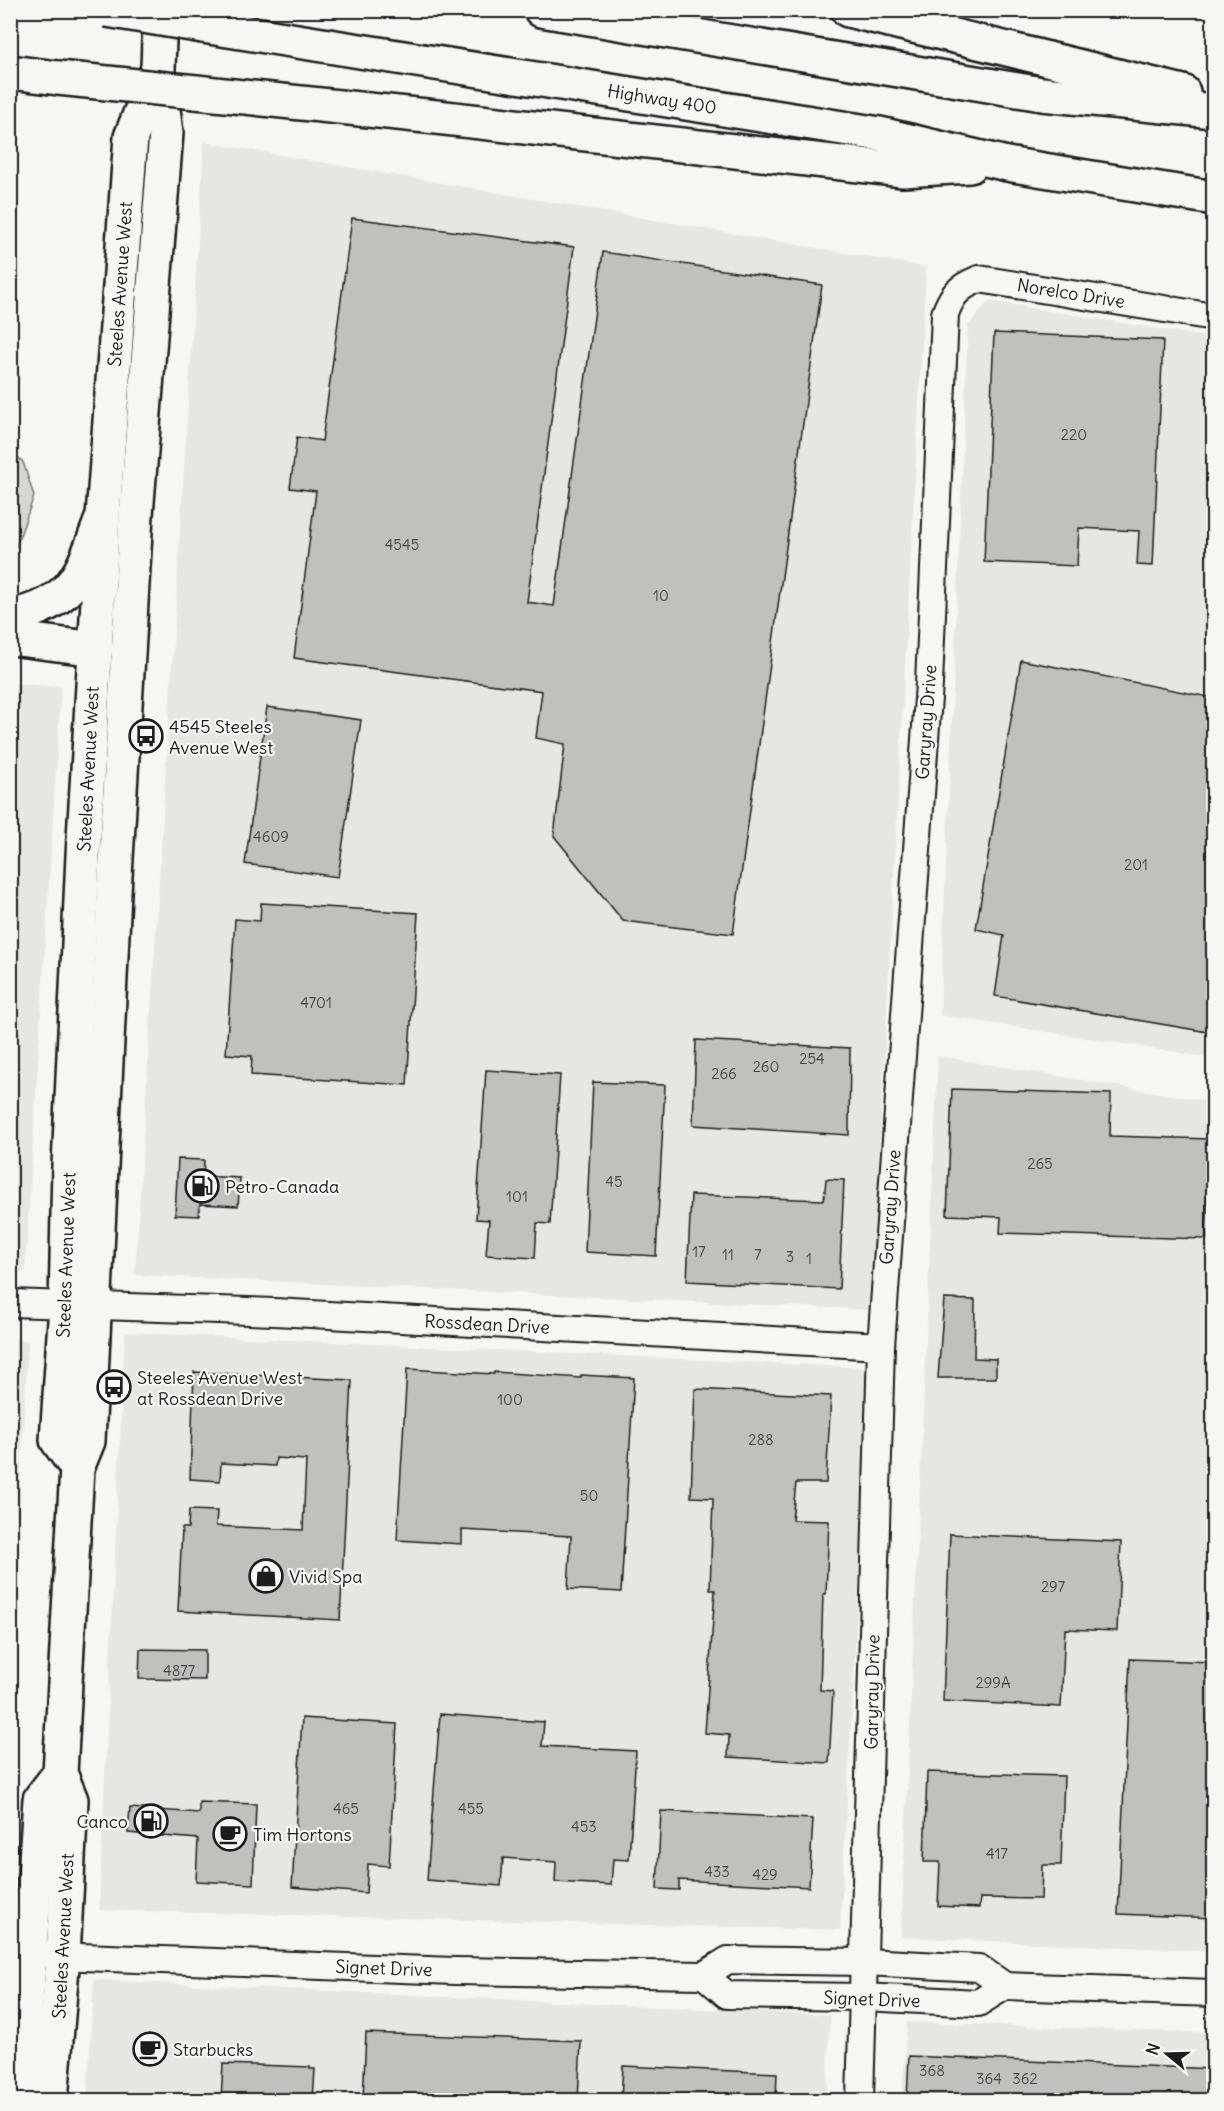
<svg xmlns="http://www.w3.org/2000/svg" width="1224" height="2111" font-family="Delius,sans-serif">
<rect width="100%" height="100%" fill="#f6f6f2"/>
<filter id="ink" filterUnits="userSpaceOnUse"><feTurbulence type="fractalNoise" baseFrequency=".0167" numOctaves="2"/><feDisplacementMap in="SourceGraphic" scale="12" xChannelSelector="R" yChannelSelector="G"/><feConvolveMatrix kernelMatrix="1 2 1 2 8 2 1 2 1" color-interpolation-filters="sRGB"/></filter>
<g filter="url(#ink)">
<g fill="#e6e6e2">
<path d="M204,142L926,267L871,1310L135,1275Z"/>
<path d="M989,301L1213,338V1058L940,1015L968,326Z"/>
<path d="M11,683L61,687L25,1272L10,1271Z"/>
<path d="M938,1056L1213,1102V1951L901,1937Z"/>
<path d="M125,1332L870,1368L840,1930L99,1910Z"/>
<path d="M11,1339L28,1341L11,1658L10,1339Z"/>
<path d="M94,1980L830,2015L827,2100H87Z"/>
<path d="M907,2022L1213,2033V2100H902Z"/>
</g>
<path fill="#d6d6d2" stroke="#797977" stroke-width="1.5" d="M10,450L23,462L34,496L11,561Z"/>
<g fill="#c0c0bd" stroke="#1c1c1c" stroke-width="1.5">
<path d="M352,218L574,247L527,602L554,606L603,252L822,285L733,934L623,921L554,836L565,744L536,738L542,691L294,658L316,491L290,488L297,437L322,441Z"/>
<path d="M994,333L1163,340L1153,566L1137,565L1139,531L1079,528L1077,566L984,562Z"/>
<path d="M1021,660L1214,698V1033L995,996L1004,935L976,929Z"/>
<path d="M267,707L361,720L338,877L245,864Z"/>
<path d="M261,903L418,913L407,1085L251,1075L252,1056L226,1054L235,919L260,921Z"/>
<path d="M696,1040L850,1048L849,1135L693,1125Z"/>
<path d="M486,1070L560,1075L550,1224L537,1223L535,1258L486,1255L489,1220L476,1219Z"/>
<path d="M593,1082L665,1085L656,1256L585,1252Z"/>
<path d="M952,1089L1111,1094L1110,1136L1210,1139L1206,1239L1000,1233L1001,1217L947,1215Z"/>
<path d="M178,1159L204,1160L203,1176L240,1178L238,1206L200,1204L199,1216L175,1215Z"/>
<path d="M826,1179L844,1180L839,1289L687,1281L691,1195L824,1200Z"/>
<path d="M944,1299L975,1300L974,1358L996,1359V1378H938Z"/>
<path d="M407,1369L494,1374V1372L581,1378V1375L634,1378L621,1592L568,1589L571,1536L462,1530V1544L397,1540Z"/>
<path d="M194,1372L352,1380L340,1620L178,1611L182,1528H188L189,1510L217,1511L216,1526L303,1530L306,1460L276,1458L275,1466L221,1463L220,1481L190,1479Z"/>
<path d="M695,1389L831,1396L826,1483H796L792,1520L829,1521L826,1594H823L820,1690L833,1691L829,1763L728,1757L729,1735L705,1733L715,1590H710L713,1498L691,1497Z"/>
<path d="M950,1534L1121,1542L1117,1631L1065,1629L1061,1707L943,1701Z"/>
<path d="M140,1649L205,1650V1680L139,1679Z"/>
<path d="M1130,1659L1214,1662V1918L1118,1914Z"/>
<path d="M440,1714L544,1722L542,1746L636,1751L629,1860L613,1859L611,1885L555,1882L556,1862L503,1858L501,1886L427,1880Z"/>
<path d="M302,1718L397,1724L389,1866L368,1864L366,1893L292,1887Z"/>
<path d="M927,1772L1064,1776L1061,1865H1042L1041,1899L980,1898L979,1908L938,1906L940,1862H924Z"/>
<path d="M199,1802L256,1804L253,1884L196,1881L198,1839L128,1833L130,1808L199,1813Z"/>
<path d="M661,1811L813,1819L809,1887L679,1880V1890L657,1889Z"/>
<path d="M366,2033L581,2041L578,2100H363Z"/>
<path d="M909,2056L1214,2069V2100H907Z"/>
<path d="M223,2064L310,2067V2069H315L313,2100H221Z"/>
<path d="M623,2066L777,2073L776,2100H621Z"/>
</g>
<g fill="none" stroke-linecap="round" stroke-linejoin="round">
<defs>
<g id="minor">
<path d="M10,1303L275,1312L881,1346"/>
<path d="M10,1952L82,1957L455,1971L704,1975L728,1960L865,1962L979,1968L1005,1986L1214,1993"/>
<path d="M704,1975L727,1995L864,1997L978,2003L1005,1986"/>
<path d="M860,2100L881,1346L929,684L945,314C952,294 959,287 979,279L1214,317"/>
</g>
<g id="major">
<path d="M77,1468L57,1440L66,1305L69,1166L83,855L103,516L131,137L157,71"/>
<path d="M20,2100L40,1799L60,1773"/>
<path d="M51,2100L63,1956L71,1800L60,1773L77,1468L88,1441L114,893L128,655L136,515L166,133L158,69L160,10"/>
</g>
<g id="highway">
<path d="M541,10L1042,94L1214,111"/>
<path d="M848,10L1183,92"/>
<path d="M203,26L880,134L1007,164L1214,198"/>
<path d="M10,72L58,78"/>
<path d="M196,92L436,117L903,170L970,166"/>
<path d="M10,617C77,602 81,573 103,516"/>
<path d="M10,638L96,649"/>
</g>
</defs>
<use href="#minor" stroke="#1c1c1c" stroke-width="30"/>
<use href="#major" stroke="#1c1c1c" stroke-width="38"/>
<use href="#highway" stroke="#1c1c1c" stroke-width="38"/>
<use href="#minor" stroke="#f6f6f2" stroke-width="26"/>
<use href="#major" stroke="#f6f6f2" stroke-width="33"/>
<use href="#highway" stroke="#f6f6f2" stroke-width="33"/>
<defs>
<g id="highway-bridge">
<path d="M107,10L203,26"/>
<path d="M58,78L196,92"/>
</g>
</defs>
<use href="#highway-bridge" stroke="#1c1c1c" stroke-width="38" stroke-linecap="butt"/>
<use href="#highway-bridge" stroke="#f6f6f2" stroke-width="33"/>
</g>
</g>
<defs>
<symbol id="bus-ring" viewBox="-11 -11 22 22"><circle r="9.5" fill="#f6f6f2" stroke="#1c1c1c" stroke-width="1.5"/><path d="M-5-6H5V4H4V6H2V4H-2V6H-4V4H-5ZM-3.5-4V0h7V-4ZM-3.5 1.2v1.5H-2V1.2ZM2 1.2v1.5H3.5V1.2Z" fill="#1c1c1c"/></symbol>
<symbol id="fuel-ring" viewBox="-11 -11 22 22"><circle r="9.5" fill="#f6f6f2" stroke="#1c1c1c" stroke-width="1.5"/><path d="M-5.5-6h7V0h2V4h1.3V-2.5L3-4.5l.8-.8L6-3V5H2.5V1h-1V6h-7ZM-4.2-4.7v3.2H.2V-4.7Z" fill="#1c1c1c"/></symbol>
<symbol id="shop-ring" viewBox="-11 -11 22 22"><circle r="9.5" fill="#f6f6f2" stroke="#1c1c1c" stroke-width="1.5"/><path d="M-5-2.5h2.3a2.7 3.5 0 0 1 5.4 0H5L5.5 6h-11ZM-1.5-2.5h3a1.5 2.3 0 0 0-3 0Z" fill="#1c1c1c"/></symbol>
<symbol id="cafe-ring" viewBox="-11 -11 22 22"><circle r="9.5" fill="#f6f6f2" stroke="#1c1c1c" stroke-width="1.5"/><path d="M-5.5-4.5H6V0H3Q3 3.5 0 3.5H-2.5Q-5.5 3.5-5.5 0ZM3-3.2v2h1.7v-2ZM-6 4.5H4V6H-6Z" fill="#1c1c1c"/></symbol>
</defs>
<g fill-rule="evenodd">
<use href="#bus-ring" x="127" y="717" width="38" height="38"/>
<use href="#fuel-ring" x="183" y="1167" width="38" height="38"/>
<use href="#bus-ring" x="95" y="1368" width="38" height="38"/>
<use href="#shop-ring" x="247" y="1557" width="38" height="38"/>
<use href="#fuel-ring" x="132" y="1802" width="38" height="38"/>
<use href="#cafe-ring" x="211" y="1815" width="38" height="38"/>
<use href="#cafe-ring" x="131" y="2030" width="38" height="38"/>
</g>
<g text-anchor="middle" dominant-baseline="central" stroke-width="4.5" stroke-linejoin="round" paint-order="stroke">
<g font-size="15" fill="#454544">
<text x="1074" y="434">220</text>
<text x="402" y="544">4545</text>
<text x="661" y="595">10</text>
<text x="271" y="836">4609</text>
<text x="1136" y="864">201</text>
<text x="316" y="1002">4701</text>
<text x="812" y="1058">254</text>
<text x="766" y="1066">260</text>
<text x="724" y="1073">266</text>
<text x="1040" y="1163">265</text>
<text x="614" y="1181">45</text>
<text x="517" y="1196">101</text>
<text x="699" y="1251">17</text>
<text x="728" y="1254">11</text>
<text x="758" y="1254">7</text>
<text x="790" y="1256">3</text>
<text x="809" y="1258">1</text>
<text x="510" y="1399">100</text>
<text x="761" y="1439">288</text>
<text x="589" y="1495">50</text>
<text x="1053" y="1586">297</text>
<text x="179" y="1670">4877</text>
<text x="993" y="1682">299A</text>
<text x="346" y="1808">465</text>
<text x="471" y="1808">455</text>
<text x="584" y="1826">453</text>
<text x="997" y="1853">417</text>
<text x="717" y="1871">433</text>
<text x="765" y="1874">429</text>
<text x="932" y="2070">368</text>
<text x="989" y="2078">364</text>
<text x="1025" y="2078">362</text>
</g>
<g font-size="18" fill="#1c1c1c" stroke="#f6f6f2">
<text transform="translate(662 99) rotate(9)">Highway 400</text>
<text transform="translate(120 284) rotate(-86)">Steeles Avenue West</text>
<text transform="translate(1071 293) rotate(9)">Norelco Drive</text>
<text transform="translate(926 722) rotate(-86)">Garyray Drive</text>
<text transform="translate(88 769) rotate(-87)">Steeles Avenue West</text>
<text transform="translate(890 1207) rotate(-86)">Garyray Drive</text>
<text transform="translate(66 1255) rotate(-88)">Steeles Avenue West</text>
<text transform="translate(487 1324) rotate(3)">Rossdean Drive</text>
<text transform="translate(872 1692) rotate(-89)">Garyray Drive</text>
<text transform="translate(63 1936) rotate(-87)">Steeles Avenue West</text>
<text transform="translate(384 1968) rotate(2)">Signet Drive</text>
<text transform="translate(872 1999) rotate(2)">Signet Drive</text>
</g>
<g font-size="18" fill="#1c1c1c" stroke="#f6f6f2" text-anchor="start">
<text x="169" y="726">4545 Steeles<tspan x="169" dy="21">Avenue West</tspan></text>
<text x="225" y="1186">Petro-Canada</text>
<text x="137" y="1377">Steeles Avenue West<tspan x="137" dy="21">at Rossdean Drive</tspan></text>
<text x="289" y="1576">Vivid Spa</text>
<text x="128" y="1821" text-anchor="end">Canco</text>
<text x="253" y="1834">Tim Hortons</text>
<text x="173" y="2049">Starbucks</text>
</g>
</g>
<rect width="1224" height="2111" fill="none" stroke="#f6f6f2" stroke-width="36"/>
<rect x="18" y="18" width="1188" height="2075" fill="none" stroke="#1c1c1c" stroke-width="2" filter="url(#ink)"/>
<g transform="translate(1167 2054) rotate(289)" stroke="#f6f6f2" stroke-width="4.5" paint-order="stroke">
<path d="M0-4.5L10 22L0 15L-10 22Z" fill="#1c1c1c"/>
<text y="-9" font-size="16" font-weight="bold" text-anchor="middle" fill="#1c1c1c">N</text>
</g>
</svg>
